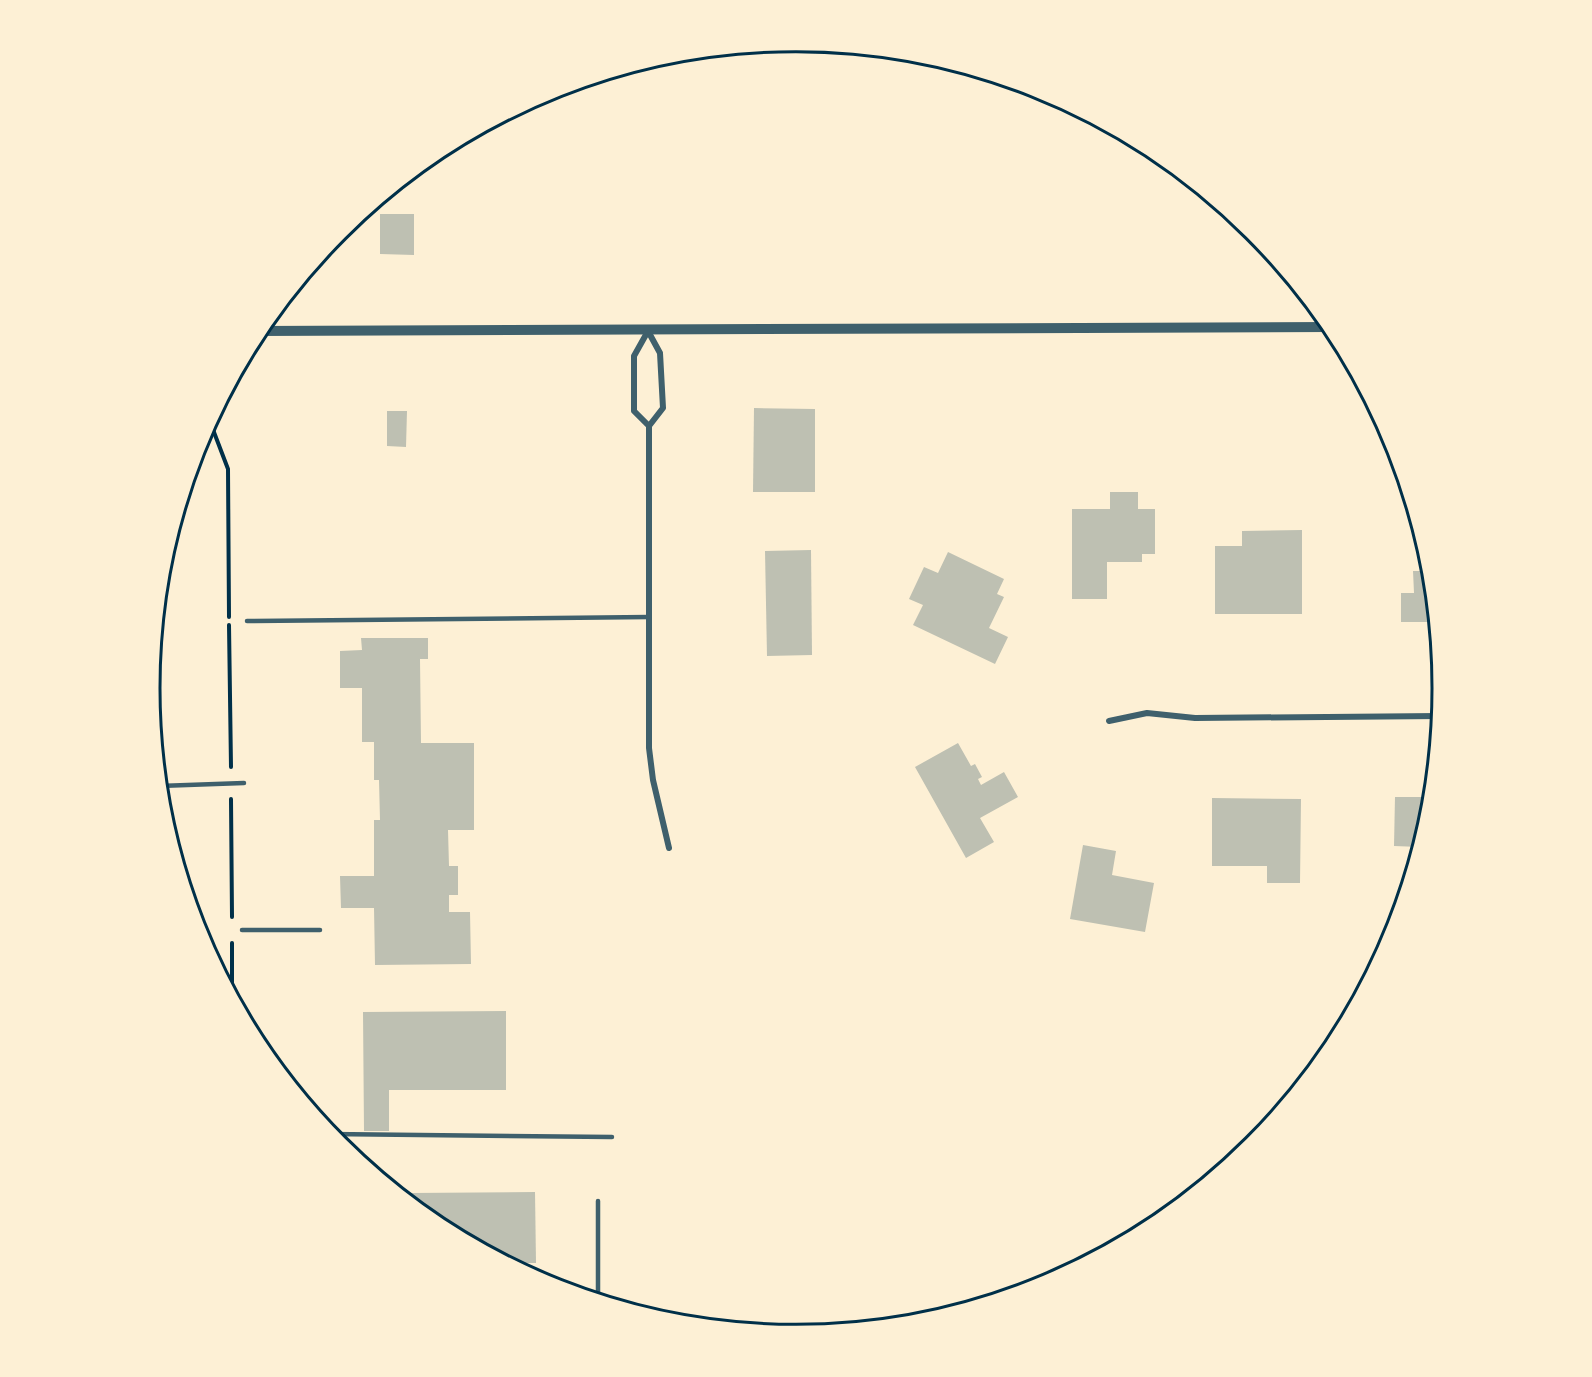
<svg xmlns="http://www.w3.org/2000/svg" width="1592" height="1377" font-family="Quicksand,sans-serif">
<rect width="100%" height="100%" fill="#fdf0d5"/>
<g fill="#bec0b2">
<path d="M380,214H414V255L380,254Z"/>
<path d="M754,408L815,409V492H753Z"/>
<path d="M387,411H407L406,447L387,446Z"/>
<path d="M1110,492H1138V509H1155V554H1142V562H1107V599H1072V509H1110Z"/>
<path d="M1302,530V614H1215V546H1242V531Z"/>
<path d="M811,550L812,655L767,656L765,551Z"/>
<path d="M948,552L1004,579L997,594L1004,597L989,628L1008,637L995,664L913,625L923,605L909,599L924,567L938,573Z"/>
<path d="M1413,571H1431L1436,622H1401V593H1414Z"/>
<path d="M361,638H428V659H420L421,743H474V830H448L449,866H458V895H449V912H470L471,964L375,965L374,908H341L340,876H374V820H380L379,780H374V742H362V688H340V651L362,650Z"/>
<path d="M958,743L971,766L975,764L982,777L978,779L981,785L1004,772L1018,797L980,818L994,842L966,858L915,767Z"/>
<path d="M1395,797H1432L1430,815L1420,847L1394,846Z"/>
<path d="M1212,798L1301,799L1300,883H1267V866H1212Z"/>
<path d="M1083,845L1116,851L1112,875L1154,883L1145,932L1070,919Z"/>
<path d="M506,1011V1090H389V1131H364L363,1012Z"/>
<path d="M535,1192L536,1263H506L437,1226L411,1204L410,1193Z"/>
</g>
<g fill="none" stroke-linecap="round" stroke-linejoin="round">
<g stroke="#003049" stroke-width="4">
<path d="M211,418L212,427L228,469L229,617"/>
<path d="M229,625L231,767"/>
<path d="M231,799L232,917"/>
<path d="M232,943V999"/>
</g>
<g stroke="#3f606c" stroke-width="4.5">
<path d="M247,621L649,617"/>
<path d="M159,786L244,783"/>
<path d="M242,930H320"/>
<path d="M329,1134L612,1137"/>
<path d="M598,1201V1301"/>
</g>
<g stroke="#3f606c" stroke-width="6">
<path d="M649,426L634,411V356L648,331L660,353L663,408L649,426V748L653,780L669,848"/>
<path d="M1109,721L1147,713L1195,718L1440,716"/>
</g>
<path stroke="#3f606c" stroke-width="10" d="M257,331L1332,327"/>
</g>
<path d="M0 0H1592V1377H0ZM160 688a636 636 0 1 1 1272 0a636 636 0 1 1-1272 0Z" fill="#fdf0d5" fill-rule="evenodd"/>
<path fill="none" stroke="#003049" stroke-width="3" d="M160 688a636 636 0 1 1 1272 0a636 636 0 1 1-1272 0Z"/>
</svg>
